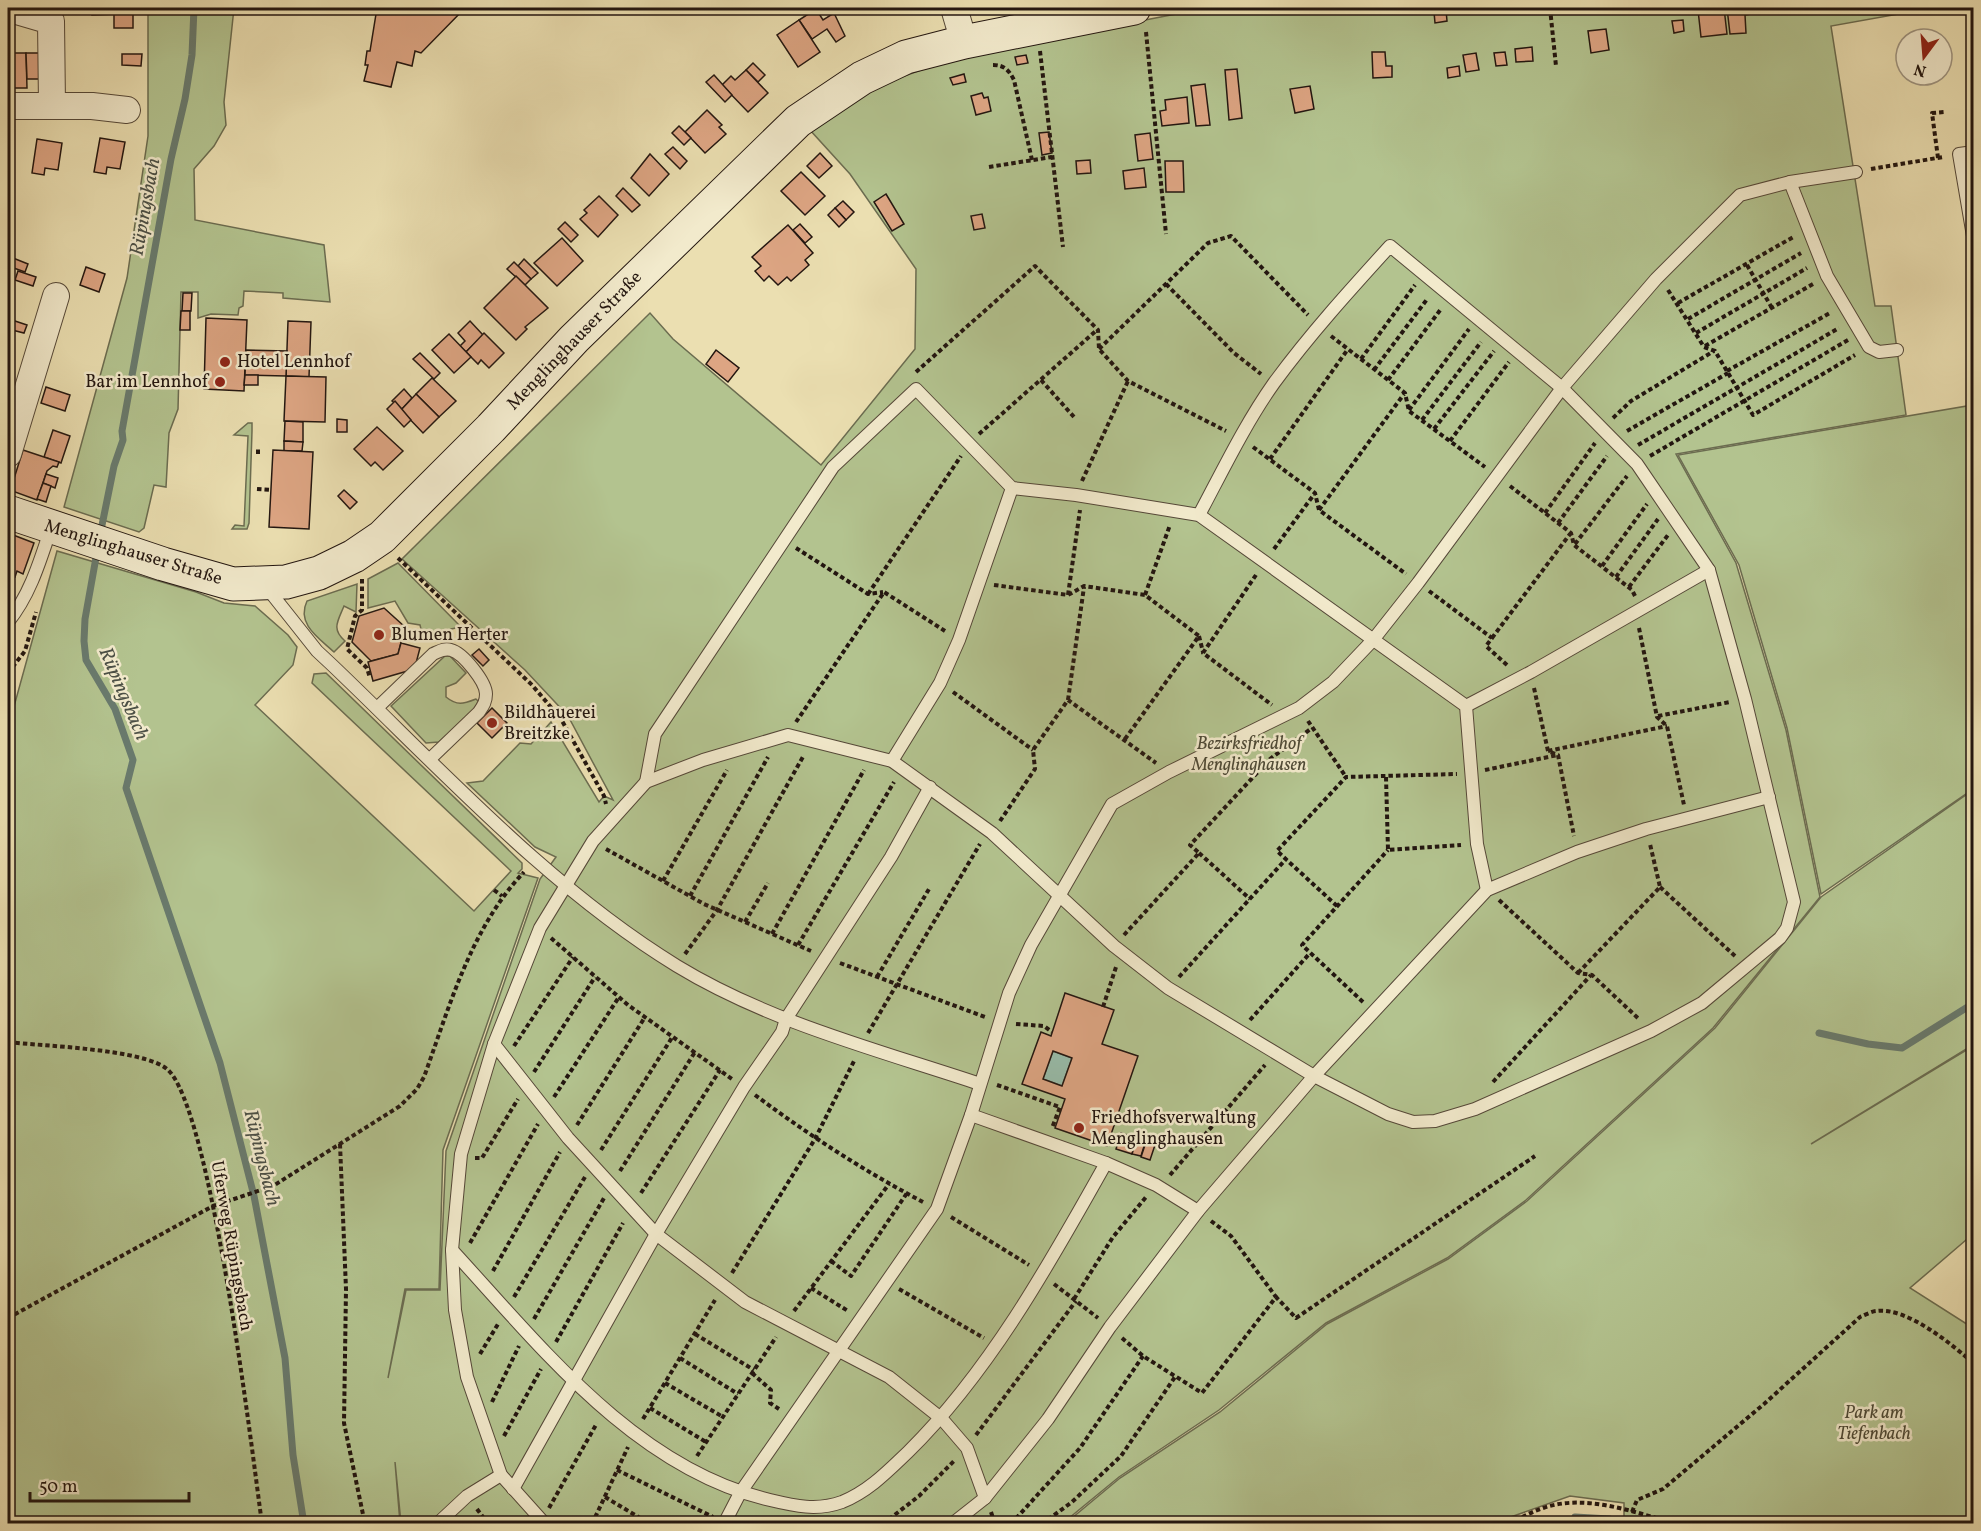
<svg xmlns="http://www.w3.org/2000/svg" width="1981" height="1531" font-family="Vollkorn,serif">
<rect width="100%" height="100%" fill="#ebdfb1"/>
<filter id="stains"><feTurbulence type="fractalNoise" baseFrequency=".00333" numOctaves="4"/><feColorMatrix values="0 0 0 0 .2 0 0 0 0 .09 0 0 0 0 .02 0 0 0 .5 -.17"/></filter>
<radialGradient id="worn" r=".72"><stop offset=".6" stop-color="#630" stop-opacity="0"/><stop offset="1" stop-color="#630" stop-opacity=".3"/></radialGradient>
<g fill="#b3c38f" stroke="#6b6c50" stroke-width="1.5">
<path d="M148,8H234L224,102L226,125L214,146L194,169L195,220L324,245L330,302L283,298V293L244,291L243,306L239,308L238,315L211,314L198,318V292H181L178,409L169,433L166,487L154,485L144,528L139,532L64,507L127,278L148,136Z"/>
<path d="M1207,8H1932L1831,26L1875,306H1891L1906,415L1676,454L1736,563L1786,730L1820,897L1713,1028L1526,1200L1447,1258L1326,1323L1219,1410L1119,1477L1063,1523H401L395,1462L400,1523L8,1524V728L57,551L196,592L224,603L255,606L288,635L297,647L293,665L255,705L474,911L511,871L312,683L314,674L326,673L522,863V869L518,873L538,878L443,1150L439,1289H405L388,1378L406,1290H440L446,1151L540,879L556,857L535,847L467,783L483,781L520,743L531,744L551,722L599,802L604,796L613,800L568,716L525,670L402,559L650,313L673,339L821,465L915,349L916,269L850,174L810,130C883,71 961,57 1050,39C1102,28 1155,18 1207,8Z"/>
<path d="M1973,405V789L1821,894L1787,728L1739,565L1678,455Z"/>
<path d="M248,423H252V431L249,523L247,529H232L235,525L244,526L248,436L234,435Z"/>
<path d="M398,563L461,627L451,629L440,639L421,629L420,625L408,623L395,601L368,608V579Z"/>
<path d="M357,584L356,612L344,606C338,621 331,629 345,641L334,652C319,638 296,624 307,601Z"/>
<path d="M445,656H450L466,673L456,683L446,687V697C457,706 463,704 476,699L478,701L476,709L439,742L426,743L391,706Z"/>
<path d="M1973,790V1045L1811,1144L1973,1046V1234L1910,1288L1973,1328V1523H1636L1624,1520V1503L1570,1496L1491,1524L1066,1523L1120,1478L1220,1412L1327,1324L1448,1259L1527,1201L1715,1028L1821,897Z"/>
</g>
<path fill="#98bdab" stroke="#697a6d" stroke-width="1.5" d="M1053,1051L1072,1058L1062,1086L1043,1079Z"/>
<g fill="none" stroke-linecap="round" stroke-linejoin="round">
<g stroke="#697a6d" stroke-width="7">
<path d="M100,535L114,466L123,440L122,431L171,159L185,99L192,55L194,8"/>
<path d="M97,552L85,619L84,641L86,660L115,709L133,760L126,788L220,1063L254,1196L285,1358L293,1455L304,1524"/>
<path d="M1819,1033L1868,1044L1902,1048L1974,1003"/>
<path d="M1575,1517L1609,1519L1628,1524"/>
</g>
</g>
<g fill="#dda583" stroke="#231610" stroke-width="1.5" fill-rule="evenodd">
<path d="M92,8H120V14L92,15Z"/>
<path d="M377,8H465L421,53L415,51L412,66L397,62L391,87L364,81L368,65H365L367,51H370Z"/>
<path d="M1724,8L1727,34L1701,37L1698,10Z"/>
<path d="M1727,8H1763L1764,12L1745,15L1746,33L1730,34Z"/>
<path d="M816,9L823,20L834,13L845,36L836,42L827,29L812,39L799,20Z"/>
<path d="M1446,10L1447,21L1435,23L1434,12Z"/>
<rect x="114" y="14" width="19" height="14"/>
<path d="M799,20L820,52L798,67L777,35Z"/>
<path d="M1683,20L1684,31L1674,33L1672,21Z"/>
<path d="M1606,29L1609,50L1591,53L1588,31Z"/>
<path d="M1532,47L1533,61L1516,62L1515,49Z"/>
<path d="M1372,52H1385L1386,66H1392V77L1373,78Z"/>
<path d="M1505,52L1507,65L1496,66L1494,53Z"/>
<path d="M8,53H26L27,88H8Z"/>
<path d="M26,53H44V79H27Z"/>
<path d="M1476,53L1479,70L1466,72L1463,55Z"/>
<path d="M122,54H142L141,66L122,65Z"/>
<path d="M1026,55L1028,63L1017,65L1015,57Z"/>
<path d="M753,63L765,75L758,82L746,70Z"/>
<path d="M1459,66L1460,76L1448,78L1447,68Z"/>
<path d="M1237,69L1242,118L1229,120L1225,70Z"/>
<path d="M746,70L768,93L748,112L722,85L731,76L735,80Z"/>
<path d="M964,74L966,82L953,85L950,78Z"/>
<path d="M714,75L732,95L725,102L706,82Z"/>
<path d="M1205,84L1210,125L1196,126L1191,86Z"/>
<path d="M1310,86L1314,109L1295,113L1290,89Z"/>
<path d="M982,93L984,98L988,97L991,111L976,115L971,96Z"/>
<path d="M1187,97L1189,123L1162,126L1160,111L1166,110L1165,100Z"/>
<path d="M707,110L722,125L719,127L726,134L705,153L685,132Z"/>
<path d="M679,126L691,138L684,145L672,133Z"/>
<path d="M1049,132L1052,153L1042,155L1039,133Z"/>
<path d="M1150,133L1153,159L1138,161L1135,135Z"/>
<path d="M100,138L125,142L120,169L107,167L106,174L94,172Z"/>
<path d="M37,139L62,143L58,170L45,168L44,175L32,173Z"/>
<path d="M673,147L687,161L680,169L665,154Z"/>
<path d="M820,153L832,166L819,178L807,166Z"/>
<path d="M650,154L669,174L649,196L631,178Z"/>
<path d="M1090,160L1091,173L1077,174L1076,161Z"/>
<path d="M1165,161H1183L1184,192H1166Z"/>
<path d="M1144,168L1146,187L1125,189L1123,171Z"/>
<path d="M801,172L825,196L805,215L781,191Z"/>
<path d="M623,188L640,205L632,212L616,196Z"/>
<path d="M886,194L904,224L892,231L874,202Z"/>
<path d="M599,196L618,215L598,237L580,219L587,213L584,210Z"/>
<path d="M843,201L854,212L846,220L835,208Z"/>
<path d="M835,208L846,220L839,227L828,215Z"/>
<path d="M982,214L985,228L974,230L971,216Z"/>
<path d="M565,222L578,235L571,242L558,229Z"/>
<path d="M800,224L812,237L805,243L793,230Z"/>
<path d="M788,225L813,253L805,260L809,265L791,281L787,277L778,285L769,276L764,281L755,271L761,266L752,257Z"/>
<path d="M562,238L583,261L557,286L534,263Z"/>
<path d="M8,256L28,264L25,272L8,266Z"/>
<path d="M524,259L538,273L531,279L518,266Z"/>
<path d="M514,262L531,279L525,285L507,269Z"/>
<path d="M86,267L105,274L99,292L80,285Z"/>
<path d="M18,271L36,277L33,286L15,280Z"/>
<path d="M516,276L548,308L525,327L527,329L516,340L484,308Z"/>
<path d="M183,293H192L191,311H182Z"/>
<path d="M181,311H190V330H180Z"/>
<path d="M206,318L247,320L244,391L204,389Z"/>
<path d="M9,319L27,325L24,333L8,329Z"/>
<path d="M288,321L311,322L309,377L286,376Z"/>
<path d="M470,321L483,335L466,352L460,346L465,341L458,333Z"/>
<path d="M484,333L504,353L489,368L481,360L478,364L466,352Z"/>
<path d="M449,334L471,357L454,373L432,350Z"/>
<path d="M246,350L287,351L286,376L245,375Z"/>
<path d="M716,350L739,368L728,382L706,364Z"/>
<path d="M420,353L440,373L434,379L413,359Z"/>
<path d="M245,375H258V385H244Z"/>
<path d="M286,376L326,377L325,422L284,421Z"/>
<path d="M432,378L456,401L439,417L416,394Z"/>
<path d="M46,387L70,395L65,411L41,403Z"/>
<path d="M404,389L412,398L402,409L392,401Z"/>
<path d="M416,394L439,417L423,433L401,410Z"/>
<path d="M395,401L411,420L404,427L387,409Z"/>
<path d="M337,419L347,420V432H337Z"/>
<path d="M285,421L303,422V442L284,441Z"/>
<path d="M377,427L403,451L383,470L375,462L371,466L354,449Z"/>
<path d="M53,430L70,436L61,463L44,457Z"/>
<path d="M284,441L303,442L302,451H284Z"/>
<path d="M23,450L59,462L57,467L53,466L47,471L37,500L15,492L12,485Z"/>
<path d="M273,450L313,452L309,529L269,527Z"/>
<path d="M46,474L58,478L55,488L43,483Z"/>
<path d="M43,483L51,486L46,502L37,499Z"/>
<path d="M344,490L357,502L350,509L338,496Z"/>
<path d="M8,533L34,543L23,574L17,571L15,577L8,575Z"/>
<path d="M384,608L405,627L398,654L371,661L352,642L359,616Z"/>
<path d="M401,643L420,648L415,667L411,670L373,681L368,662L398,654Z"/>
<path d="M479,649L489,660L483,666L472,655Z"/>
<path d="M492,708L507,723L492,738L477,723Z"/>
<path d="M1065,993L1114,1010L1102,1044L1138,1056L1107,1146L1055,1128L1065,1099L1022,1084L1041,1032L1051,1036ZM1053,1051L1072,1058L1062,1086L1043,1079Z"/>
<path d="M1121,1133L1137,1138L1132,1154L1116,1149Z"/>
<path d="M1137,1138L1146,1140L1141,1156L1132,1154Z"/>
<path d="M1147,1139L1156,1142L1150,1160L1141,1157Z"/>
</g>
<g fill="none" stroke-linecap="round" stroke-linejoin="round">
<defs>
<g id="lane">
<path d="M1974,152L1959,154L1974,242"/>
<path d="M1790,182L1827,276L1869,347L1879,352L1897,350"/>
<path d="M267,588L317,651L332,665C440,768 549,888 677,966C769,1022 878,1050 980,1084"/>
<path d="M8,622C30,595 40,561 51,528"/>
<path d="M1466,706L1531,672L1709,570"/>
<path d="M377,708L433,654C440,651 444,648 451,650C463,653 486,682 486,694C486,702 483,706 479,712L430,759"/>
<path d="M892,761L940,683L959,640L1012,488"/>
<path d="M646,782L655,734L833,467L916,389L1012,488L1076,495L1199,515L1466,706L1477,844L1487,890"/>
<path d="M494,1044L568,1138L656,1234L745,1302L889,1377L942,1419L967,1448L985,1498"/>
<path d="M971,1115L1106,1163L1156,1185L1198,1211"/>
<path d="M452,1250C541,1347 636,1469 770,1500C795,1506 817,1511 842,1502C869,1491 888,1471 908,1452C990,1371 1050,1263 1106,1163"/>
<path d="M513,1489L656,1234L744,1087L782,1032L786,1019L891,857L930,787"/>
<path d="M437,1524L467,1496L501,1475"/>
<path d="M545,1524L501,1475L467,1377L455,1310L452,1250L461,1154L494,1044L540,928L593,841L646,782L703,760L788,735L892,761L992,833L1114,946L1168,988L1314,1076L1388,1114L1413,1122L1435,1121L1475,1109L1651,1031L1702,1003L1780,938L1787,928L1794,902L1745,699L1709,570L1637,464L1562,388L1390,246C1350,290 1310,334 1274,383C1245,424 1223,470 1199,515"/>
<path d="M724,1524L740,1493L937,1209L971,1115L1009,993L1031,945L1112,804L1169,772L1299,708L1333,682L1373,640L1418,583L1562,388L1656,279L1740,195L1790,182L1856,172"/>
<path d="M952,1524L985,1498L1048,1419L1110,1327L1198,1211L1314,1076L1487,890L1577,852L1646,829L1769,797"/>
</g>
<g id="street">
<path d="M954,8L964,42"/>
<path d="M10,9L51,21L52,105"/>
<path d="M8,106H92L127,110"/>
<path d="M8,454L56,296"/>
</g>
<path id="secondary" d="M8,512L163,564L233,584L286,582L319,573L354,556L382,537L491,428L574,339L798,121L862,78L906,57L964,42L1134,8"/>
</defs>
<use href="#lane" stroke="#554838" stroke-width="14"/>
<use href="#street" stroke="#554838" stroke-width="28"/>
<use href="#secondary" stroke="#231610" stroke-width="35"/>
<g stroke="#231610" stroke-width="4" stroke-dasharray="4.5 3" stroke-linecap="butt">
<path d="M1550,8L1556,66"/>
<path d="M1146,32L1166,234"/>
<path d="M1040,51L1063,247"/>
<path d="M993,65C1004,65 1009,70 1014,80L1032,160"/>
<path d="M1938,158L1932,113L1944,112"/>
<path d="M989,167L1052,157"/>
<path d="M1871,169L1943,157"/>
<path d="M1747,265L1772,308"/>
<path d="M1166,284L1234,353L1261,374"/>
<path d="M1668,290L1704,347L1715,351L1753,415L1855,355"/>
<path d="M1678,303L1795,236"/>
<path d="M1688,319L1801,253"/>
<path d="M1696,333L1807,268"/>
<path d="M1331,336L1405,393L1409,411L1485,467"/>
<path d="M1705,346L1813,284"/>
<path d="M1099,349L1208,243L1231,236L1308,315"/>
<path d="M1361,359L1415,285"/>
<path d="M1374,370L1428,298"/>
<path d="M1727,371L1830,313"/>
<path d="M916,372L1035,266L1098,330L1099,349L1128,381L1226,431"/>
<path d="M1041,380L1074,417"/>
<path d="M1388,380L1441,309"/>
<path d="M1409,410L1469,329"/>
<path d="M1613,418L1631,401L1714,351"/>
<path d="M1422,420L1481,342"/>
<path d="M1434,429L1494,351"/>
<path d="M1627,431L1728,373"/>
<path d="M979,434L1097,330"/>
<path d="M1450,441L1509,362"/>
<path d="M1638,445L1839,328"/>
<path d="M1253,447L1315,493L1319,510L1406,574"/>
<path d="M258,454V448"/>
<path d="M1650,456L1848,340"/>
<path d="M1270,459L1348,349"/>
<path d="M1082,481L1128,381"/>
<path d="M1510,486L1571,533L1574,545L1632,590L1635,596"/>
<path d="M257,489L271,490"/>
<path d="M1319,510L1404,394"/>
<path d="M1545,513L1595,443"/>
<path d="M1558,523L1607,456"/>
<path d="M1575,544L1627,476"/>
<path d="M796,548L868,594L883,592"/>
<path d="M1274,549L1315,493"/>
<path d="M398,558L532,685L561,719L604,796L606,804"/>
<path d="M1602,566L1647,504"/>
<path d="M1256,575L1203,653L1272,705"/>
<path d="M1616,577L1658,519"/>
<path d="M362,579V610L355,616L347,649L367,668L370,678"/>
<path d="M994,585L1068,595L1084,586L1145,595L1199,636L1125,739"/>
<path d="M1629,587L1668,535"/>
<path d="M1429,591L1492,638L1486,646L1508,666"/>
<path d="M868,594L961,456"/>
<path d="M1068,595L1080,510"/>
<path d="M1145,595L1170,525"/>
<path d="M1639,628L1657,717L1667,726L1684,805"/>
<path d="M1199,636L1203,652"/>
<path d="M1492,638L1570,534"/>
<path d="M8,673L25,651L36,612"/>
<path d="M1534,688L1548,751L1558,755L1574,836"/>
<path d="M953,692L1033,750"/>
<path d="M1068,700L1084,587"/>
<path d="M1658,716L1730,702"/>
<path d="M1308,721L1346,777"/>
<path d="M796,722L884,592L945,631"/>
<path d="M1548,751L1667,726"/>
<path d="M1485,770L1558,755"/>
<path d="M1386,777L1388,850L1461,845"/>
<path d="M1000,821L1035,769L1033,750L1068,700L1156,763"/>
<path d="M606,849L704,904L811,951"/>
<path d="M1199,853L1250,899"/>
<path d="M663,881L727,770"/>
<path d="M1660,887L1735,956"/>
<path d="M494,890L502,896"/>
<path d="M690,896L768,757"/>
<path d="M1499,900L1578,973L1592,975L1640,1020"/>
<path d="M1337,906L1277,851L1346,777L1457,774"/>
<path d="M745,922L768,883"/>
<path d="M772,934L864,770"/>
<path d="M1124,935L1199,853L1190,845L1270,759L1312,728"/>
<path d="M551,938L628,1005L732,1079"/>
<path d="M798,945L894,782"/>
<path d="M685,954L717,910L804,755"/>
<path d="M840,963L985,1017"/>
<path d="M1578,973L1660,887L1650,844"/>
<path d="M877,977L929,889"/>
<path d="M1179,977L1286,859"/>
<path d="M1363,1002L1302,945L1388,850"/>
<path d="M1103,1007L1116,967"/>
<path d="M1250,1020L1310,953"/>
<path d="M1016,1024L1044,1026L1052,1032"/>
<path d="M868,1033L980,844"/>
<path d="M8,1042C42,1046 143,1049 167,1069C211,1106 252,1451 262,1524"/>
<path d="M514,1046L573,957"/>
<path d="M534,1072L595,977"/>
<path d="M1493,1082L1591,975"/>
<path d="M997,1085L1060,1107L1052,1128"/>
<path d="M755,1095C809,1135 864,1171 923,1202"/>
<path d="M554,1097L619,997"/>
<path d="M577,1125L645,1017"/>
<path d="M340,1144L346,1289L344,1423L365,1524"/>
<path d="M601,1150L673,1036"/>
<path d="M475,1158H482L518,1099"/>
<path d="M620,1171L695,1052"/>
<path d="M1170,1175L1265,1065"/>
<path d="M641,1193L720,1070"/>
<path d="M951,1217L1029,1265"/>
<path d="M1211,1221L1231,1236L1276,1297"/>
<path d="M470,1243L538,1124"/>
<path d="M831,1261L851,1276L907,1193"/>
<path d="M493,1271L560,1152"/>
<path d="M732,1273L815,1139L855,1059"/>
<path d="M1054,1284L1098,1318"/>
<path d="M811,1288L848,1311"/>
<path d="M899,1289L984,1338"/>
<path d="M514,1297L585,1177"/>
<path d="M1074,1299L1113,1237L1146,1197"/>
<path d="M794,1311L889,1184"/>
<path d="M8,1318L213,1206L273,1186L400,1106L417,1089L424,1077C450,1005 471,928 524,872"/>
<path d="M534,1319L604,1198"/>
<path d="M695,1334L754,1370"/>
<path d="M1122,1338L1143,1356L1202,1393L1276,1297L1296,1318L1535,1156"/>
<path d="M556,1342L623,1223"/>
<path d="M480,1354L498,1324"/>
<path d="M680,1358L738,1394"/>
<path d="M752,1373L771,1390L770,1403L779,1409"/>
<path d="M665,1383L723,1417"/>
<path d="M492,1402L519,1346"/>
<path d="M650,1408L706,1442"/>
<path d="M643,1419L715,1300"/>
<path d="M976,1435L1076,1301"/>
<path d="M504,1436L541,1369"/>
<path d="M697,1456L776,1337"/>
<path d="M617,1470L713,1517"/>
<path d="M605,1497L650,1524"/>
<path d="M549,1508L597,1423"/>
<path d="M477,1509L488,1524"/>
<path d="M991,1512L995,1524"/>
<path d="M1632,1512L1637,1500L1663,1489L1764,1404L1860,1317C1865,1315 1872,1311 1877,1311C1907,1307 1953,1345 1974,1364"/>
<path d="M592,1524L628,1447"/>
<path d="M883,1524L919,1496L954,1461"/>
<path d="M1011,1524L1080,1448L1143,1356"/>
<path d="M1042,1524L1072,1502L1121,1456L1175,1377"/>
<path d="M1509,1524C1520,1518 1531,1512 1543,1508C1587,1493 1635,1513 1678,1524"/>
</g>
<use href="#lane" stroke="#f2eacc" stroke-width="12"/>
<use href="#street" stroke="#f2eacc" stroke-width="26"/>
<use href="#secondary" stroke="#f2eacc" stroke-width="33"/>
</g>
<g fill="#8f2418" stroke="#f2eacc" stroke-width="2">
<circle cx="225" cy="362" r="6"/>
<circle cx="220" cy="382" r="6"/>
<circle cx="379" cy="635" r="6"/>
<circle cx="492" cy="723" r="6"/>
<circle cx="1079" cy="1128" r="6"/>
</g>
<g text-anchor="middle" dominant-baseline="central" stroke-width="5" stroke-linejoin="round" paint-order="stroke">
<g font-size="18" fill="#231610" stroke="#f2eacc">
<text transform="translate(575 341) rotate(-46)">Menglinghauser Straße</text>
<text transform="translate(133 553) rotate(17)">Menglinghauser Straße</text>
<text transform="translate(231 1246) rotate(80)">Uferweg Rüpingsbach</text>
</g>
<g font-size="18" fill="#231610" stroke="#f2eacc" text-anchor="start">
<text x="237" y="362">Hotel Lennhof</text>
<text x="208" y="382" text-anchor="end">Bar im Lennhof</text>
<text x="391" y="635">Blumen Herter</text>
<text x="504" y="713">Bildhauerei<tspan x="504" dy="21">Breitzke</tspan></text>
<text x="1091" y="1118">Friedhofsverwaltung<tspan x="1091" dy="21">Menglinghausen</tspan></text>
</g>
<g font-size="18" font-style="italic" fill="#4e4a36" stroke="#f2eacc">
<text x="1249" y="744">Bezirksfriedhof<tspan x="1249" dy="21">Menglinghausen</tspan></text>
<text x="1874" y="1413">Park am<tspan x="1874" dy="21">Tiefenbach</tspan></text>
</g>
<g font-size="20" font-style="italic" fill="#4c5046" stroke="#f2eacc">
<text transform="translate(146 207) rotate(-80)">Rüpingsbach</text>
<text transform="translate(123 694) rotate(67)">Rüpingsbach</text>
<text transform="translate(261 1158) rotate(76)">Rüpingsbach</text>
</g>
</g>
<rect width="1981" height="1531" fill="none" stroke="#ebdfb1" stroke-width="30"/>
<rect x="9" y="9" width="1963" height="1513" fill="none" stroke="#231610" stroke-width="3"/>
<rect x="15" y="15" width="1951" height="1501" fill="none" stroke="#231610" stroke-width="1.5"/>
<g transform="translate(1924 57) rotate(196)"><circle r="28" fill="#f2eacc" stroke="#9f9581" stroke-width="1.5"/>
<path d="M0-4.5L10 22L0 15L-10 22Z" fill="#8f2418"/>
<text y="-9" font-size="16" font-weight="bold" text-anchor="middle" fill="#231610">N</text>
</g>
<path d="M30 1492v9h159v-9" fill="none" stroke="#231610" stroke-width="3"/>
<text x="39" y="1492" font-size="18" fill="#231610" stroke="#f2eacc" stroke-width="4.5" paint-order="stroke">50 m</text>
<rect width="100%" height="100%" filter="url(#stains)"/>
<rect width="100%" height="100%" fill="url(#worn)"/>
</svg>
